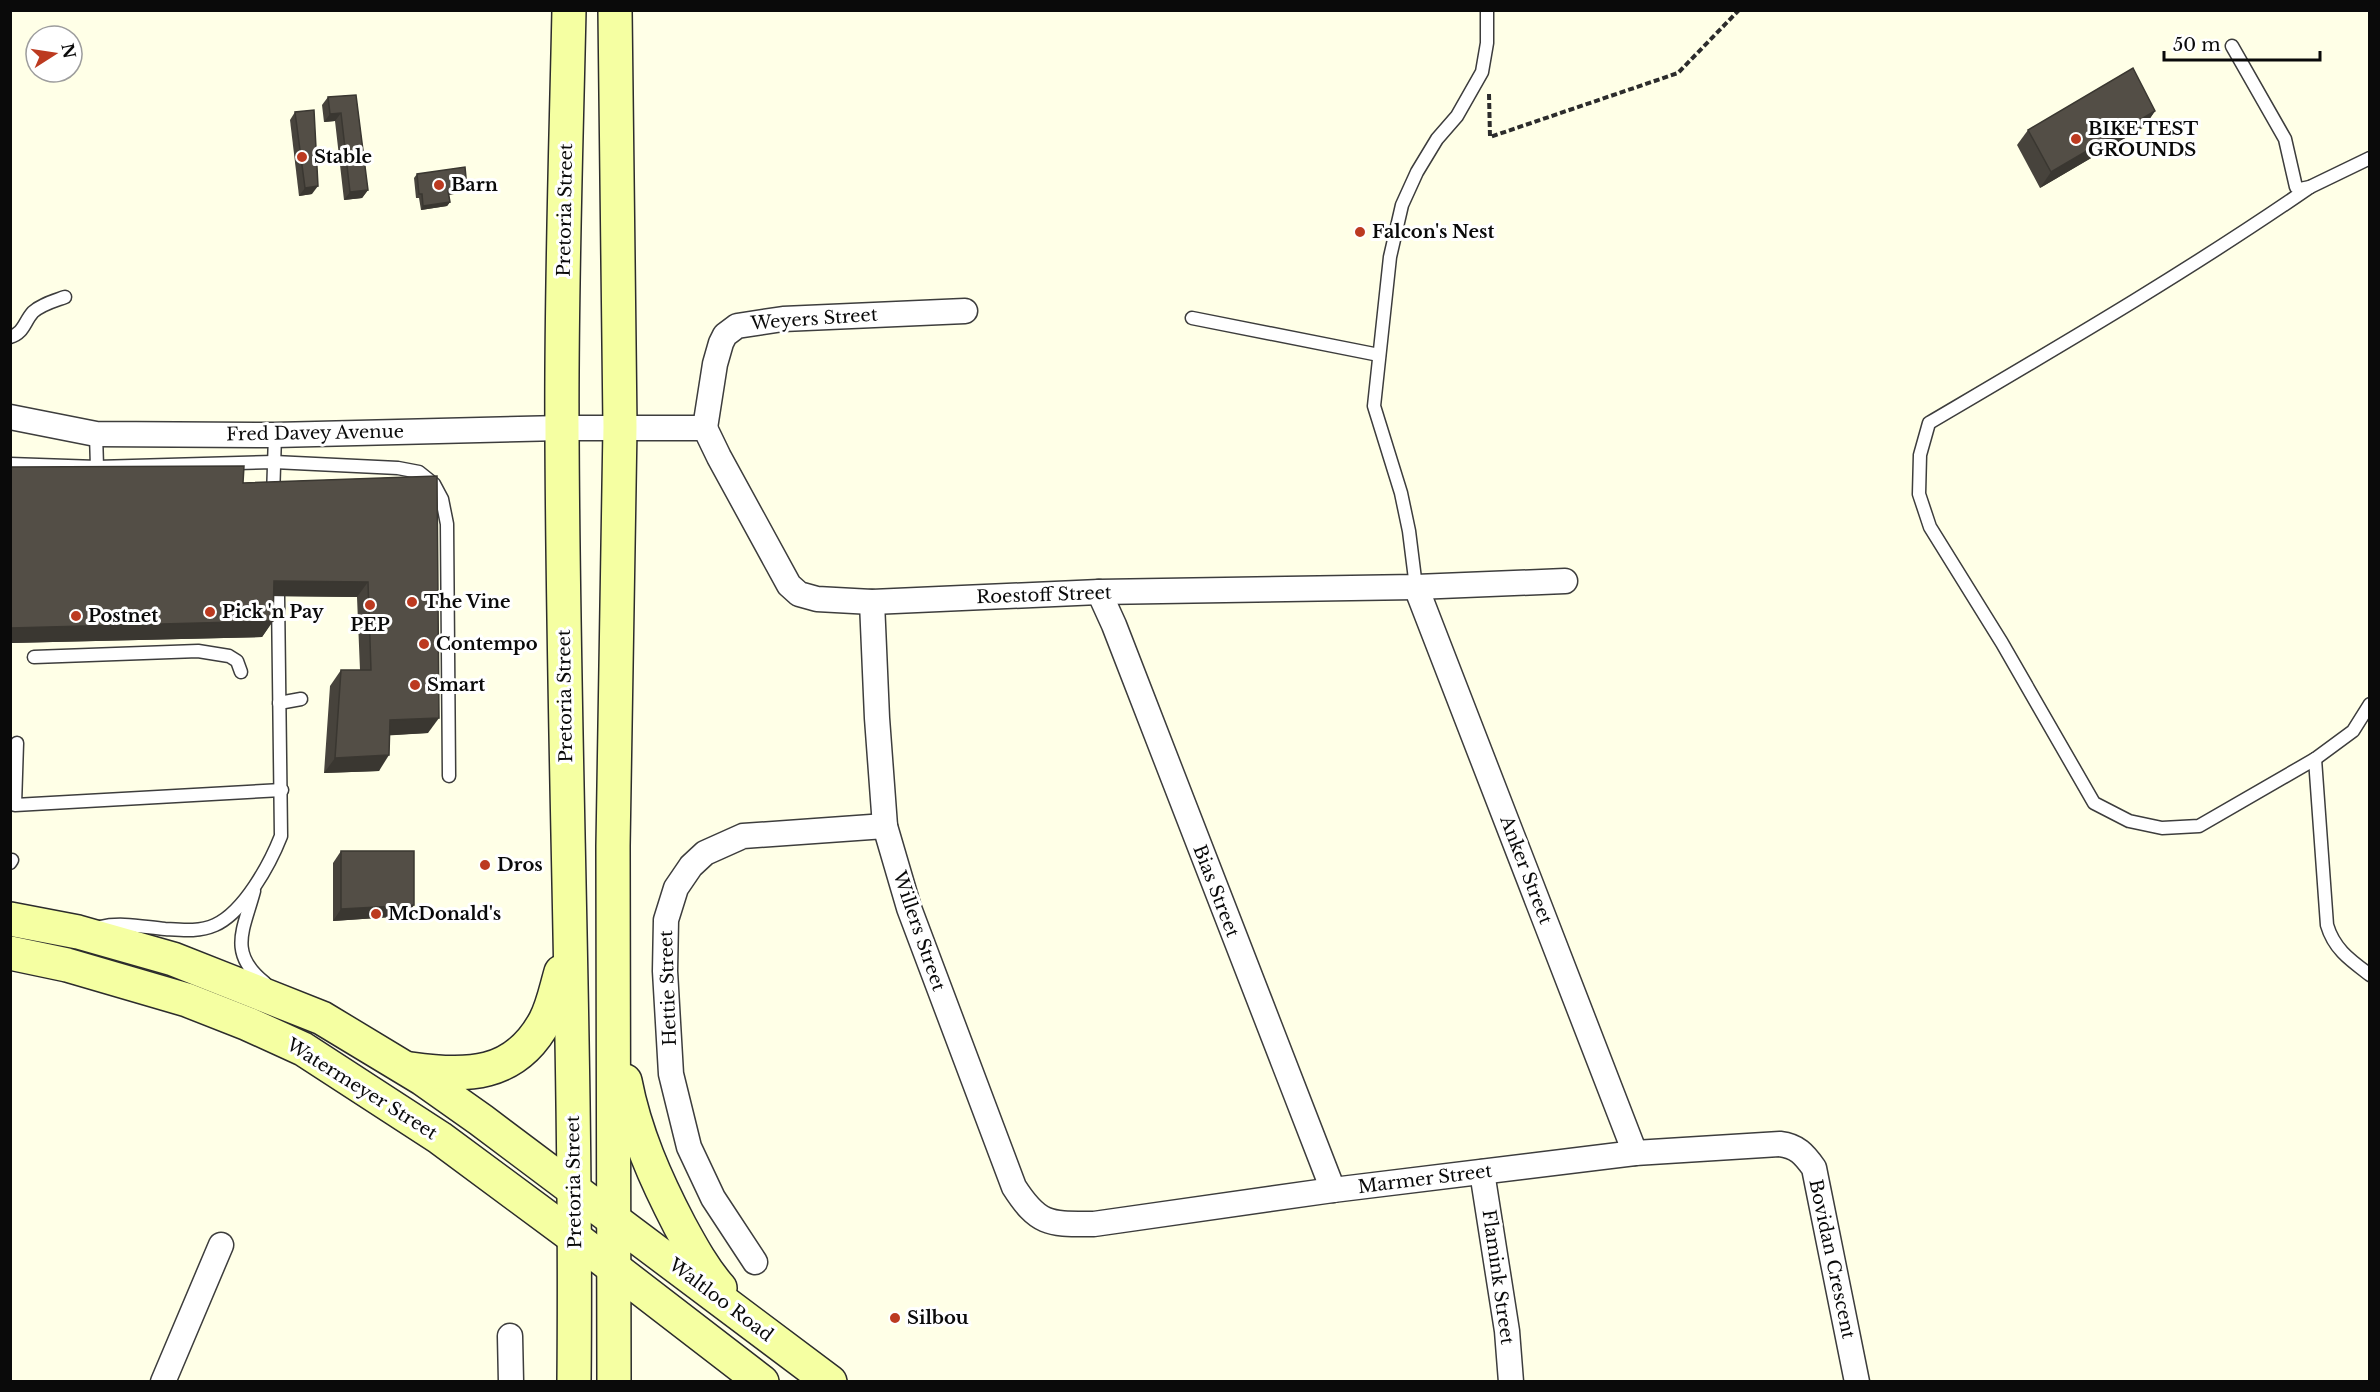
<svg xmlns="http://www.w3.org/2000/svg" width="2380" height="1392" font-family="'Libre Baskerville',serif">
<rect width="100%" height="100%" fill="#ffffe7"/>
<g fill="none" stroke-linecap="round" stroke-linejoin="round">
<defs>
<g id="lane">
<path d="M2232,46L2285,139L2296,187L2300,189L2310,187L2370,158"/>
<path d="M2310,187C2187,272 2058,347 1929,423L1920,455L1919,494L1930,527L2002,643L2094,803L2129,821L2162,828L2199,826L2315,759L2353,731L2370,704"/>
<path d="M1192,318L1379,355"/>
<path d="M10,337C24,333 24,322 33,312C42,304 54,301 65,297"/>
<path d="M10,464L97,467L96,434"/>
<path d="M97,467L274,462L398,468L419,472L434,484L442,499L447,524L449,776"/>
<path d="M273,497L275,435"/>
<path d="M1416,587L1409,531L1401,493L1374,406L1390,257L1402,205L1417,172L1437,139L1457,116L1482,72L1487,43V10"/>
<path d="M34,657L198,651L229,656L237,661L241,672"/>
<path d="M279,703L301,699"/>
<path d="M17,743L15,805L282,790"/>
<path d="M2315,759L2327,925C2334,949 2350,960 2370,975"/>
<path d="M10,863L12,860"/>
<path d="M254,891C244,929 227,953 265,983"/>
<path d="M100,927C121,922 143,927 165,929C182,930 199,932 215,925C244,912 270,864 281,836L278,596"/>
</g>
<g id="street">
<path d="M10,417L96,434L275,435L562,428H705L719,457L789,585L799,594L817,599L872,602L1099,592L1416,587L1565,581"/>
<path d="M705,428L715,364L721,343L725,335L737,326L783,319L965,311"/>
<path d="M1416,587L1635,1153"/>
<path d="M1099,592L1114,625L1333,1190"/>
<path d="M872,602L877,718L885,826L909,908L1014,1187C1039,1226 1050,1224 1094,1224L1333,1190L1635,1153L1780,1144C1797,1146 1804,1154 1814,1168L1857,1382"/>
<path d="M1482,1172L1507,1331L1511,1382"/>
<path d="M755,1262L713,1198L689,1147L671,1074L665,971L666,920L676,888L691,866L705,853L743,836L885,826"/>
<path d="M510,1336L511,1382"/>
<path d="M163,1382L221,1245"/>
</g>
<g id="secondary">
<path d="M569,10C566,150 561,291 562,431C563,748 577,1065 574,1382"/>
<path d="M10,919L78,932L173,959L322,1018L423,1079L481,1120L830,1382"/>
<path d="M10,953L67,965L187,1000L248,1024L303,1049L440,1138L575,1238L762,1382"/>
<path d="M411,1069C466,1077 515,1077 545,1021C553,1006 556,989 561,972"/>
<path d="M625,1081C635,1133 656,1180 680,1226C692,1248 704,1270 720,1288"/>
<path d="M614,1382L613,846L620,427L615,10"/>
</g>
</defs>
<use href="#lane" stroke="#3d3d3d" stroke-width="15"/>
<use href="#street" stroke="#3d3d3d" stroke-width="27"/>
<use href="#secondary" stroke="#2c2c2c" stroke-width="36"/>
<path stroke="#2c2c2c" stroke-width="4" stroke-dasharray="6 3" stroke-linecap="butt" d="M1489,94L1490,137L1678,73L1739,10"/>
<use href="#lane" stroke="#fff" stroke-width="12"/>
<use href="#street" stroke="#fff" stroke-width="24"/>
<use href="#secondary" stroke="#f5ffa2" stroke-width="33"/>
</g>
<g fill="#47433c">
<path d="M356,95L368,190L362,198L344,200L335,121L324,122L322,105L328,97Z"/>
<path d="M2155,111L2144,127L2040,188L2017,145L2028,130Z"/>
<path d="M295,112L312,194L299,196L290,120Z"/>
<path d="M417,174L464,192L449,195L450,202L447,206L421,210L419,198H416L414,178Z"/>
<path d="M10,467L243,483L437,476L428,733L390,735L379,771L324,773L330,686L341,670H360L357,597L274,596L273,621L262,637L10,643Z"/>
<path d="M341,851L414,905L406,916L333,921V863Z"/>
</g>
<g fill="#3a3731">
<path d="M2155,111L2144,127L2040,188L2051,172Z"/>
<path d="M341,113L335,121L324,122L330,114Z"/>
<path d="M318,186L312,194L299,196L305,188Z"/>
<path d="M467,188L464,192L446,195L448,191Z"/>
<path d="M368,190L362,198L344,200L350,192Z"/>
<path d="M450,202L447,206L421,210L423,206Z"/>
<path d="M274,581L368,582L357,597L263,596Z"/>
<path d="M273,621L262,637L10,643V628Z"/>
<path d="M439,718L428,733L380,736L390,720Z"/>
<path d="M389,755L379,771L324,773L335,758Z"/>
<path d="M414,905L406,916L333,921L341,909Z"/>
</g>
<g fill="#534e46" stroke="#3a3731" stroke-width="1.5">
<path d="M2133,68L2155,111L2051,172L2028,130Z"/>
<path d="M356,95L368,190L350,192L341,113L330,114L328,97Z"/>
<path d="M314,110L318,186L305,188L295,112Z"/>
<path d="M465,167L467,188L448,191L450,202L423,206L422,194H419L417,174Z"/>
<path d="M244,466L243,483L437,476L439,718L390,720L389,755L335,758L341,670H371L368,582L274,581L273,621L10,628V467Z"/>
<path d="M341,851H414V905L341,909Z"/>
</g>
<g fill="#bc3a20" stroke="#fff" stroke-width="2">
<circle cx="2076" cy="139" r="6"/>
<circle cx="302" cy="157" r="6"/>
<circle cx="439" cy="185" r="6"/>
<circle cx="1360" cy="232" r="6"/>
<circle cx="412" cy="602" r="6"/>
<circle cx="370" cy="605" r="6"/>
<circle cx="210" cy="612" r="6"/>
<circle cx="76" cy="616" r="6"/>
<circle cx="424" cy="644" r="6"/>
<circle cx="415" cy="685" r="6"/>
<circle cx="485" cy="865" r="6"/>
<circle cx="376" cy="914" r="6"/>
<circle cx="895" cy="1318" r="6"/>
</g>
<g text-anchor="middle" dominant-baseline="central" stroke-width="6" stroke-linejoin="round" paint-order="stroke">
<g font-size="18" font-weight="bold" fill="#0a0a0a" stroke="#fff" text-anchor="start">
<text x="2088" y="129">BIKE TEST<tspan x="2088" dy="21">GROUNDS</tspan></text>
<text x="314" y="157">Stable</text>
<text x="451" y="185">Barn</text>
<text x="1372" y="232">Falcon's Nest</text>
<text x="424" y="602">The Vine</text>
<text x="222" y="612">Pick 'n Pay</text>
<text x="88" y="616">Postnet</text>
<text x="370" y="625" text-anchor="middle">PEP</text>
<text x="436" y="644">Contempo</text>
<text x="427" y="685">Smart</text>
<text x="497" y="865">Dros</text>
<text x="388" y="914">McDonald's</text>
<text x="907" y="1318">Silbou</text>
</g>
<g font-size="18" fill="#0a0a0a" stroke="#fff">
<text transform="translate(565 210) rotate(-89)">Pretoria Street</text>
<text transform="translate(814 319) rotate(-4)">Weyers Street</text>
<text transform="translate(315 433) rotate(-1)">Fred Davey Avenue</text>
<text transform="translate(1044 595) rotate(-2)">Roestoff Street</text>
<text transform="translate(565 696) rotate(-91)">Pretoria Street</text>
<text transform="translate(1526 870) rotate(69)">Anker Street</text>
<text transform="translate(1216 891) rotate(69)">Bias Street</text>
<text transform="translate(919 931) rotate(71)">Willers Street</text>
<text transform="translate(668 988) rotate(-92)">Hettie Street</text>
<text transform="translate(362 1089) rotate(32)">Watermeyer Street</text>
<text transform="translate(1425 1179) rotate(-7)">Marmer Street</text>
<text transform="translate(574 1182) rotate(-91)">Pretoria Street</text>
<text transform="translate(1832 1259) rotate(78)">Bovidan Crescent</text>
<text transform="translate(1498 1277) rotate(82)">Flamink Street</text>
<text transform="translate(721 1300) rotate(37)">Waltloo Road</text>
</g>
</g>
<rect width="2380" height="1392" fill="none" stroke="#0a0a0a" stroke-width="24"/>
<g transform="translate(54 54) rotate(78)"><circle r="28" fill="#ffffff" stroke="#9d9d9d" stroke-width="1.5"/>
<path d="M0-4.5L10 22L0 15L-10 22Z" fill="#bc3a20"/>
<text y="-9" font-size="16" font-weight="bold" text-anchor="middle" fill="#0a0a0a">N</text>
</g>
<path d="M2164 51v9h156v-9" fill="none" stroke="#0a0a0a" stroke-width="3"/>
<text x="2173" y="51" font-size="18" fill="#0a0a0a" stroke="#ffffff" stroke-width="4.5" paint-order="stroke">50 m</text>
</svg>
